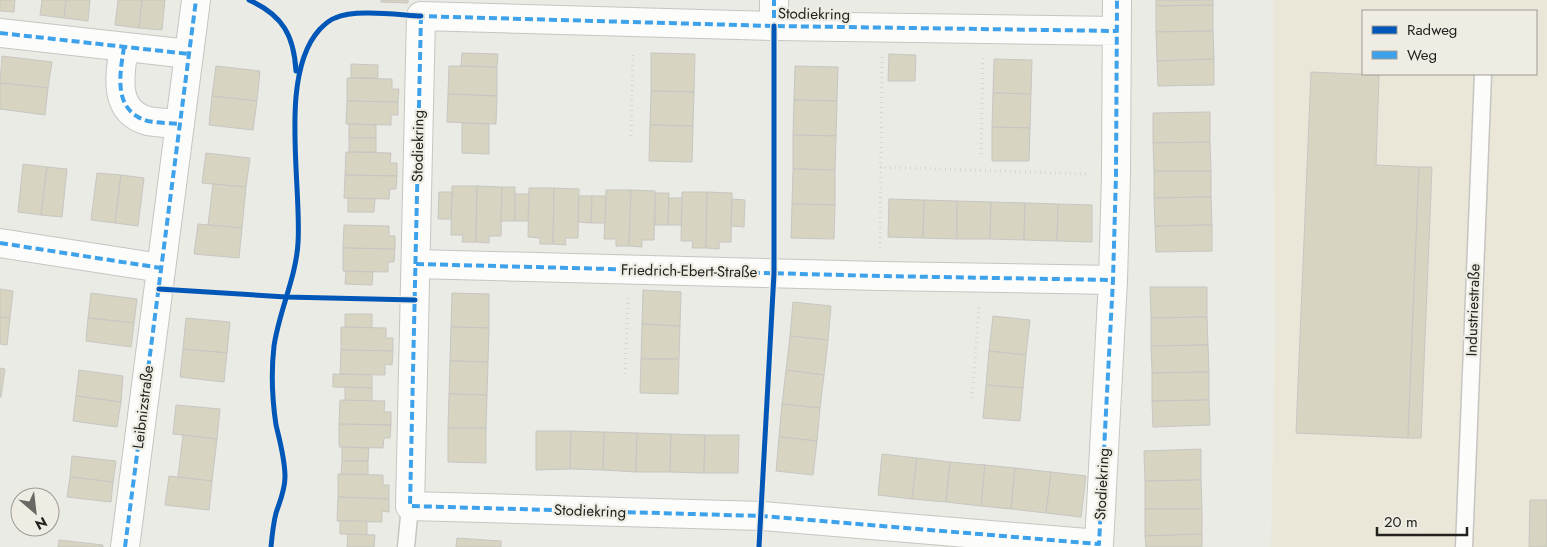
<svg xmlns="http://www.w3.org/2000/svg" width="1547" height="547" font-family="Jost,sans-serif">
<rect width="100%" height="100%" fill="#ebebe6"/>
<path fill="#eae6d8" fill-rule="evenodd" d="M1273,0H1547V547H1271L1275,335ZM1363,11H1536V74H1363Z"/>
<g fill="#d7d4c2" stroke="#c7c6c2">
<path d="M0,0H15L14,12L0,11Z"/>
<path d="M42,0H66L64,18L40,15Z"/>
<path d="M66,0H90L88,21L64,18Z"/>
<path d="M118,0H142L139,28L115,25Z"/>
<path d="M142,0H165L162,30L139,28Z"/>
<path d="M381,0H408V3L381,2Z"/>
<path d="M1156,0H1213V5L1156,6Z"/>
<path d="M1213,5V31L1156,32V6Z"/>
<path d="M1213,31L1214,59L1157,61L1156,32Z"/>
<path d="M462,53L498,54L497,67L461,66Z"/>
<path d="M651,53L695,54L694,92L651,91Z"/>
<path d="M889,54L916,55L915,81H888Z"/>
<path d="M2,56L52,62L48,88L0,83Z"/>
<path d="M994,59L1032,60L1031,94L993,93Z"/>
<path d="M1214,59V85L1158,86L1157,61Z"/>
<path d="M351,64L378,65V78H351Z"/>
<path d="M216,66L260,71L257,101L212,96Z"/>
<path d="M449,66L497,67V96L448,94Z"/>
<path d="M795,66L838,67L837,101L794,100Z"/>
<path d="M1311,72L1379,75L1376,165L1419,167L1408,438L1296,433Z"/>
<path d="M347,78L392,79V89H399L398,102L347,101Z"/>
<path d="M0,83L48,88L45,115L0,109Z"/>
<path d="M651,91L694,92L693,126L650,125Z"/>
<path d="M993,93L1031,94L1030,128L992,127Z"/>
<path d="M448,94L497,96L496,124L447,122Z"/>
<path d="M212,96L257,101L253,130L209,125Z"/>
<path d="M794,100L837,101L836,136L793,135Z"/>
<path d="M347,101L398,102V115H391V125L346,124Z"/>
<path d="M1210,112V142L1153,143V113Z"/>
<path d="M462,123L489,124V154L462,153Z"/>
<path d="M349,124L376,125V138H349Z"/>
<path d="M650,125L693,126L692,162L649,161Z"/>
<path d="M992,127L1030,128L1029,161H992Z"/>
<path d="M793,135L836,136L835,170L793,169Z"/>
<rect x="349" y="138" width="27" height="14"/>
<path d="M1210,142L1211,171H1154L1153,143Z"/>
<path d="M346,152L391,153L390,163H397V176L345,175Z"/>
<path d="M206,153L250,158L246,187L202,183Z"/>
<path d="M23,164L47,167L41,215L18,212Z"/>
<path d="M47,167L67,169L62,217L41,215Z"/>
<path d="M1419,167H1432L1421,438H1408Z"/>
<path d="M793,169L835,170V205L792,204Z"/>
<path d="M1154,171H1211V197L1154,198Z"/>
<path d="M97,173L121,175L115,223L91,220Z"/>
<path d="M121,175L144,178L138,226L115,223Z"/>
<path d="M345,175L397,176L396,189H390L389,199L344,198Z"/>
<path d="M213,184L246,187L242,228L208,225Z"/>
<path d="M452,186H477L476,242H462L463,235H451Z"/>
<path d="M477,186L502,187L501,236H489V243L476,242Z"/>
<path d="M502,187H515V221H501Z"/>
<path d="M529,188H554L553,244H540V238L528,237Z"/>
<path d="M554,188L579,189L578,238H565L566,245L553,244Z"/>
<path d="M606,190H631L629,246H616V239H604Z"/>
<path d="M631,190L655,191L654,240H642V247L629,246Z"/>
<path d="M439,192H452L451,219H438Z"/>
<path d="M682,192H707L706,248H692L693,241H681Z"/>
<path d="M707,192L732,193L731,242H719V249L706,248Z"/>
<path d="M655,193H669L668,225H655Z"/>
<path d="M515,194H529L528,221H515Z"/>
<path d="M579,196H592L591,223L578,222Z"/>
<path d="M592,196H606L605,223H591Z"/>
<path d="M1211,197L1212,225L1155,226L1154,198Z"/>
<path d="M348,198L375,199L374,212H348Z"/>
<path d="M669,198H682L681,225H668Z"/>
<path d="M732,199L745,200L744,227L731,226Z"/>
<path d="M889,199L924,200L923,238L888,237Z"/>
<path d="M924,200L957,201V239L923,238Z"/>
<path d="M957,201L991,202L990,239H957Z"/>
<path d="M991,202L1025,203L1024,240L990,239Z"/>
<path d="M1025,203L1058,204L1057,241L1024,240Z"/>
<path d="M792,204L835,205L834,239L791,238Z"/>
<path d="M1058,204L1092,205V242L1057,241Z"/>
<path d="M198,224L242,228L239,258L194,254Z"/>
<path d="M344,225L389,226V236H395V249L343,248Z"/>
<path d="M1212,225V251L1156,252L1155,226Z"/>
<path d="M343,248L395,249L394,262H388V272L343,271Z"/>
<path d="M346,271L373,272L372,285L345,284Z"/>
<path d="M1150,287H1207V317L1151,318Z"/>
<path d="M0,289L13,291L10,318L0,317Z"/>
<path d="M643,290L681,292L680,326L642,324Z"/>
<path d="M91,293L137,299L134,323L88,318Z"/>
<path d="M452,293L489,294V328L451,327Z"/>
<path d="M793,302L831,306L828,340L790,336Z"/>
<path d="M345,314H372V328L345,327Z"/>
<path d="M993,316L1030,320L1026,355L989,351Z"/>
<path d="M0,317L10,318L7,345L0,344Z"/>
<path d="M1207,317L1208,345L1151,346V318Z"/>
<path d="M88,318L134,323L131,347L86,341Z"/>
<path d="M186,318L230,322L227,353L183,349Z"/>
<path d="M642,324L680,326L679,359H641Z"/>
<path d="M341,327L386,328V338H393V351L341,350Z"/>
<path d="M451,327L489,328L488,362L450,361Z"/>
<path d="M790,336L828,340L824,375L786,370Z"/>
<path d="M1208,345L1209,372L1152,373L1151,346Z"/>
<path d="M183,349L227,353L224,382L180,377Z"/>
<path d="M341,350L393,351L392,365L385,364V375L340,374Z"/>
<path d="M989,351L1026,355L1023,388L986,385Z"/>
<path d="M641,359H679L678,394L640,393Z"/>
<path d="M450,361L488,362L487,395L449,394Z"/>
<path d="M0,368L5,369L1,397H0Z"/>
<path d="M79,370L123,376L121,402L76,396Z"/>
<path d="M786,370L824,375L820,408L782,404Z"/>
<path d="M1209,372V400L1152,401V373Z"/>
<path d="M333,374L372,375V388L333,387Z"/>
<path d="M986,385L1023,388L1020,421L983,418Z"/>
<path d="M345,387L372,388V401H345Z"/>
<path d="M449,394L487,395L486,428H448Z"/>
<path d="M76,396L121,402L117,427L73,421Z"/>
<path d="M340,400L385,401L384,412H391V425L339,424Z"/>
<path d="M1209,400L1210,425L1153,427L1152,401Z"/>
<path d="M782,404L820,408L817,441L779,437Z"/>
<path d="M176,405L220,409L217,439L173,434Z"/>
<path d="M339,424L391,425L390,438H384L383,448L339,447Z"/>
<path d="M448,428H486V463L448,462Z"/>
<path d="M536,431H571L570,469L536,470Z"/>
<path d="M571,431L604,432L603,470L570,469Z"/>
<path d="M604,432L637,433L636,472L603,470Z"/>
<path d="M637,433L671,434L670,472H636Z"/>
<path d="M671,434L705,435L704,473L670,472Z"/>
<path d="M183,435L217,439L212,481L178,477Z"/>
<path d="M705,435H739L738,473H704Z"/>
<path d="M779,437L817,441L813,475L776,471Z"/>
<path d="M342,447L369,448L368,461H342Z"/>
<path d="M1201,449V480L1145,481L1144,451Z"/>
<path d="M882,454L917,458L912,499L878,495Z"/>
<path d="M72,456L116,461L113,482L70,477Z"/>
<path d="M917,458L950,462L946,502L912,499Z"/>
<path d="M342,461H368V475L341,474Z"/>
<path d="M950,462L985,465L981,506L946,502Z"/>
<path d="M985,465L1015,468L1011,509L981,506Z"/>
<path d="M1015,468L1051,472L1046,513L1011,509Z"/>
<path d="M1051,472L1086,476L1081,517L1046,513Z"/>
<path d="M338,474L383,475V485H389V499L338,497Z"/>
<path d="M169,476L212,481L209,510L165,505Z"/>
<path d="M70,477L113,482L111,502L67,497Z"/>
<path d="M1201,480L1202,509H1145V481Z"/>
<path d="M338,497L389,499V512L382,511V522L337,521Z"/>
<path d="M1530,500H1547V547H1529Z"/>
<path d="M1145,509H1202V534L1145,536Z"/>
<path d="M340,521H367V535L340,534Z"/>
<path d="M348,534L375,535L374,547H347Z"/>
<path d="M1202,534V547H1146L1145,536Z"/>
<path d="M457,538L501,541V547H456Z"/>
<path d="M59,540L103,545V547H58Z"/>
</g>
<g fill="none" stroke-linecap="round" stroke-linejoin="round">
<defs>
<g id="service">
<path d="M406,547L410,506"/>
<path d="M1464,547L1483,74"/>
</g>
<g id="minor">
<path d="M774,26V0"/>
<path d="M1117,31L774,26L421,16L410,506L762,516L1099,544L1113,280L1116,175L1117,0"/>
<path d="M0,33L189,54"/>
<path d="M124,47C120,74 112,111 148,121C158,123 170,123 180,124"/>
<path d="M0,243L161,268"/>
<path d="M416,264L880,276L1113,280"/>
<path d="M125,547L196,0"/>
</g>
</defs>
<use href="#service" stroke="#c6c5c1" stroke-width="19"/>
<use href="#minor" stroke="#c6c5c1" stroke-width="30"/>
<g stroke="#d6d6d4" stroke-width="3" stroke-dasharray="1 4" stroke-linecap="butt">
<path d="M631,136L633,51"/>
<path d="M981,154L983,58"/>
<path d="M880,167L1087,174"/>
<path d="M880,248L882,57"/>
<path d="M625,374L628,297"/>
<path d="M972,398L979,307"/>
</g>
<use href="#service" stroke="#fcfcfb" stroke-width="16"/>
<use href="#minor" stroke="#fcfcfb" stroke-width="28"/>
<g stroke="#3ea2ea" stroke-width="4" stroke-dasharray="8 4" stroke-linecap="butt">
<path d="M417,16L774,26L1117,31"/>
<path d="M421,16L410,506L762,516L1099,544L1113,280L1116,175L1117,0"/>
<path d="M774,30V0"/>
<path d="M0,33L189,54"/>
<path d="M124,47C120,74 112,111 148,121C158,123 170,123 180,124"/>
<path d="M0,243L161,268"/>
<path d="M416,264L880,276L1113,280"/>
<path d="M125,547L196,0"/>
</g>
<defs>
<g id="cycleway">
<path d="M249,0C283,15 294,36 296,71"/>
<path d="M159,289L286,297L415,300"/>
<path d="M271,547C272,536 273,525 276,513C280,501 285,490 285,477C285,459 280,442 276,425C272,398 271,372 274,346C279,311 296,278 298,243C302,185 278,74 320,29C324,25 329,20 335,18C354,9 399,15 421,16"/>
<path d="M759,547L774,273V26"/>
</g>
</defs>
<use href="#cycleway" stroke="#eeece3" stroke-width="8"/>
<use href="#cycleway" stroke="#0057b8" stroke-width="5"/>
</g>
<g text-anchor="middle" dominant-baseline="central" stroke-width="4.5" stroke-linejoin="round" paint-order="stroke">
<g font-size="15" fill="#23221f" stroke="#eeece3">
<text transform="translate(814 14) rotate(1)">Stodiekring</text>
<text transform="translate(418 146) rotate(-89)">Stodiekring</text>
<text transform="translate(689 271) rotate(1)">Friedrich-Ebert-Straße</text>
<text transform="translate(1473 310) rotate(-88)">Industriestraße</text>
<text transform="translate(143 407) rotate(-83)">Leibnizstraße</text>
<text transform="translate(1102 484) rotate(-87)">Stodiekring</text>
<text transform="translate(590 511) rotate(2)">Stodiekring</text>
</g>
</g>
<rect x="1362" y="10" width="175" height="65" fill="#eeece3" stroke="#9d9b95"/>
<rect x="1372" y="26" width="25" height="8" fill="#0057b8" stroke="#9d9b95"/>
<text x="1407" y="35" font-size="15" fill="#23221f">Radweg</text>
<rect x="1372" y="51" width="25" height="8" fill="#3ea2ea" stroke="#9d9b95"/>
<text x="1407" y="60" font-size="15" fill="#23221f">Weg</text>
<g transform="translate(35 512) rotate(152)"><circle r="24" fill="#eeece3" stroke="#9d9b95"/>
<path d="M0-4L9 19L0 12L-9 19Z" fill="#696865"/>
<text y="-8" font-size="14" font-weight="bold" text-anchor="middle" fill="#23221f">N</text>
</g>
<path d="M1377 527v8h90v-8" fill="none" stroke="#23221f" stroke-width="2.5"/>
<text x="1384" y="527" font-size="15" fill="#23221f" stroke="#eeece3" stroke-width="4" paint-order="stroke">20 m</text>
</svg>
